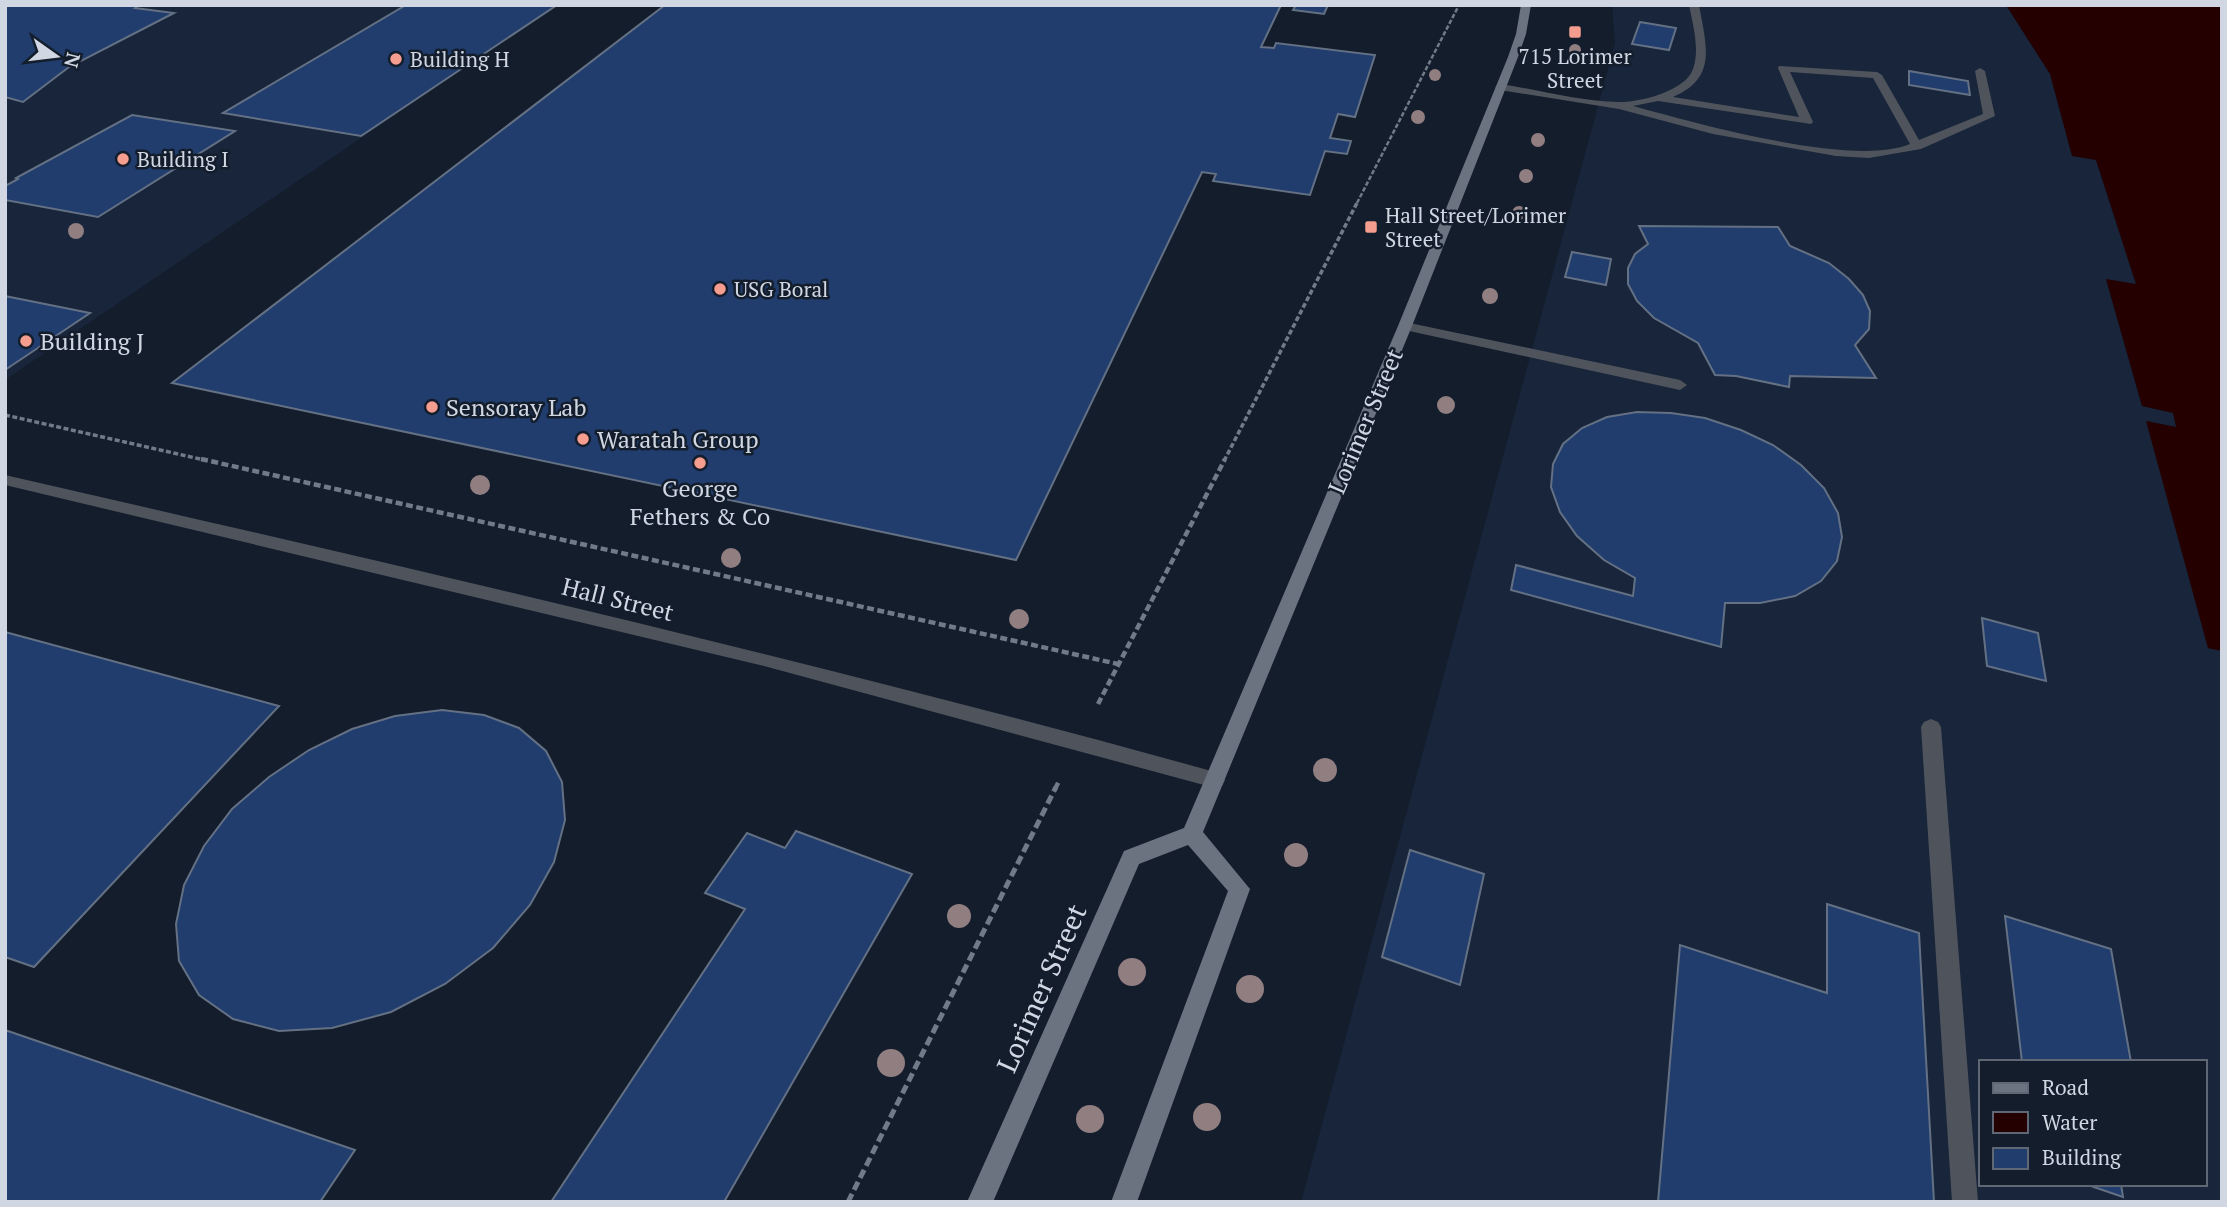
<svg xmlns="http://www.w3.org/2000/svg" width="2227" height="1207" font-family="'PT Serif',serif">
<rect width="100%" height="100%" fill="#131d2c"/>
<g fill="#18253a" fill-rule="evenodd">
<path d="M5,5H557L5,380Z"/>
<path d="M1612,5H2006L2050,74L2072,155L2096,160L2136,285L2106,280L2142,406L2173,412L2177,427L2147,421L2208,648L2222,651V1202H1301L1615,43ZM1980,1062H2204V1184H1980Z"/>
</g>
<path fill="#240000" d="M2006,5H2222V651L2208,648L2146,421L2176,427L2173,413L2142,406L2106,279L2136,284L2096,160L2072,156L2050,74Z"/>
<g fill="#203d6d" stroke="#647083" stroke-width="2">
<path d="M9,5H139L135,8L174,13L69,67L23,102L5,97V7Z"/>
<path d="M406,5H557L361,136L223,113Z"/>
<path d="M665,5H1281L1261,47L1274,48L1276,43L1375,55L1355,117L1338,114L1330,138L1351,141L1347,154L1325,151L1310,195L1213,181L1216,174L1202,172L1016,560L172,383Z"/>
<path d="M1296,5H1328L1324,14L1293,10Z"/>
<path d="M1640,22L1676,28L1669,50L1632,44Z"/>
<path d="M1909,71L1968,81L1970,95L1909,85Z"/>
<path d="M132,115L235,131L98,217L5,200V186L18,179L16,178Z"/>
<path d="M1639,226L1778,227L1790,246L1829,263L1849,279L1863,295L1870,311L1869,329L1855,345L1876,378L1790,376L1789,387L1736,376L1715,375L1698,343L1654,318L1637,301L1628,284V268L1635,254L1648,244Z"/>
<path d="M1572,252L1611,259L1606,285L1565,277Z"/>
<path d="M5,296L90,313L5,370Z"/>
<path d="M1637,412L1671,413L1705,418L1741,430L1773,445L1801,465L1824,488L1838,513L1842,537L1837,561L1821,581L1795,596L1760,603H1725L1721,647L1511,590L1516,565L1633,596L1635,578L1604,560L1577,536L1560,512L1551,487L1553,464L1563,444L1582,428L1607,417Z"/>
<path d="M1982,618L2038,633L2046,681L1987,666Z"/>
<path d="M5,632L279,706L34,967L5,957Z"/>
<path d="M442,710L484,715L519,728L546,751L562,782L565,820L554,862L530,905L493,948L445,984L391,1012L332,1028L279,1031L233,1019L199,995L179,961L176,924L184,885L204,846L232,809L269,777L309,750L352,729L395,716Z"/>
<path d="M796,831L912,874L724,1202H551L745,909L705,893L747,833L785,848Z"/>
<path d="M1410,850L1484,874L1460,985L1382,957Z"/>
<path d="M1827,904L1919,933L1934,1202H1658L1680,945L1827,993Z"/>
<path d="M2005,916L2111,949L2131,1062H2022Z"/>
<path d="M5,1030L355,1150L320,1202H5Z"/>
<path d="M2085,1184H2121L2123,1197Z"/>
</g>
<g fill="none" stroke-linecap="round" stroke-linejoin="round">
<path stroke="#717a87" stroke-width="2.5" stroke-dasharray="4.5 2" stroke-linecap="butt" d="M1357,203L1459,5"/>
<g stroke="#717a87" stroke-width="3.5" stroke-dasharray="5 2.5" stroke-linecap="butt">
<path d="M5,415L209,461"/>
<path d="M1224,461L1358,201"/>
</g>
<g stroke="#717a87" stroke-width="4.5" stroke-dasharray="7 3.5" stroke-linecap="butt">
<path d="M201,459L1118,664"/>
<path d="M1098,704L1225,459"/>
<path d="M1055,789L1059,781"/>
</g>
<path stroke="#717a87" stroke-width="5" stroke-dasharray="9 4.5" stroke-linecap="butt" d="M848,1202L1056,787"/>
<g fill="#4f545c" fill-rule="evenodd">
<path d="M1689,5H1699C1706,45 1718,78 1673,97L1799,117L1778,68L1779,66L1877,72L1882,75L1919,140L1983,114L1975,71L1980,68L1985,71L1995,116L1921,149L1869,158L1836,156L1713,134L1619,109L1500,90L1495,87L1500,84C1535,89 1583,102 1618,102C1638,103 1686,91 1693,69C1700,50 1693,25 1689,5ZM1790,72L1873,78L1910,144C1852,168 1696,123 1633,106L1658,101L1811,124L1813,122Z"/>
<path d="M1405,322L1680,380L1687,385L1680,390L1400,329V323Z"/>
<path d="M1931,719L1938,722L1941,727L1978,1202H1952L1921,727L1924,722Z"/>
</g>
<path fill="#4f545c" fill-rule="evenodd" d="M5,475C410,568 815,661 1215,772L1222,774L1225,780L1222,786L1215,788L764,666L5,485Z"/>
<path fill="#6b7380" fill-rule="evenodd" d="M1521,5H1531L1526,34L1518,57L1412,326L1203,832L1250,889L1137,1202H1111L1228,891L1188,845L1139,864L993,1202H967L1124,851L1184,828L1398,326L1508,57L1516,34Z"/>
</g>
<g fill="#907e81">
<circle cx="1575" cy="50" r="6"/>
<circle cx="1435" cy="75" r="6"/>
<circle cx="1418" cy="117" r="7"/>
<circle cx="1538" cy="140" r="7"/>
<circle cx="1526" cy="176" r="7"/>
<circle cx="1519" cy="213" r="7"/>
<circle cx="76" cy="231" r="8"/>
<circle cx="1490" cy="296" r="8"/>
<circle cx="1446" cy="405" r="9"/>
<circle cx="480" cy="485" r="10"/>
<circle cx="731" cy="558" r="10"/>
<circle cx="1019" cy="619" r="10"/>
<circle cx="1325" cy="770" r="12"/>
<circle cx="1296" cy="855" r="12"/>
<circle cx="959" cy="916" r="12"/>
<circle cx="1132" cy="972" r="14"/>
<circle cx="1250" cy="989" r="14"/>
<circle cx="891" cy="1063" r="14"/>
<circle cx="1207" cy="1117" r="14"/>
<circle cx="1090" cy="1119" r="14"/>
</g>
<g fill="#f59d8e" stroke="#131d2c" stroke-width="2.5">
<rect x="1568" y="25" width="14" height="14" rx="3.5"/>
<circle cx="396" cy="59" r="7"/>
<circle cx="123" cy="159" r="7"/>
<rect x="1364" y="220" width="14" height="14" rx="3.5"/>
<circle cx="720" cy="289" r="7"/>
<circle cx="26" cy="341" r="7"/>
<circle cx="432" cy="407" r="7"/>
<circle cx="583" cy="439" r="7"/>
<circle cx="700" cy="463" r="7"/>
</g>
<g text-anchor="middle" dominant-baseline="central" stroke-width="5" stroke-linejoin="round" paint-order="stroke">
<g font-size="21" fill="#d0d7e2" stroke="#131d2c" text-anchor="start">
<text x="1575" y="56" text-anchor="middle">715 Lorimer<tspan x="1575" dy="24">Street</tspan></text>
<text x="410" y="59">Building H</text>
<text x="137" y="159">Building I</text>
<text x="1385" y="215">Hall Street/Lorimer<tspan x="1385" dy="24">Street</tspan></text>
<text x="734" y="289">USG Boral</text>
</g>
<g font-size="24" fill="#d0d7e2" stroke="#131d2c" text-anchor="start">
<text x="40" y="341">Building J</text>
<text x="446" y="407">Sensoray Lab</text>
<text x="597" y="439">Waratah Group</text>
<text x="700" y="488" text-anchor="middle">George<tspan x="700" dy="28">Fethers &amp; Co</tspan></text>
</g>
<g font-size="24" fill="#d0d7e2" stroke="#131d2c">
<text transform="translate(1365 421) rotate(-67)">Lorimer Street</text>
<text transform="translate(618 599) rotate(14)">Hall Street</text>
</g>
<g font-size="28" fill="#d0d7e2" stroke="#131d2c">
<text transform="translate(1041 988) rotate(-66)">Lorimer Street</text>
</g>
</g>
<rect width="2227" height="1207" fill="none" stroke="#d0d7e2" stroke-width="14"/>
<rect x="1979" y="1060" width="228" height="126" fill="#131d2c" stroke="#5f6775" stroke-width="2"/>
<rect x="1993" y="1083" width="35" height="10" fill="#6b7380" stroke="#5f6775" stroke-width="2"/>
<text x="2042" y="1095" font-size="21" fill="#d0d7e2">Road</text>
<rect x="1993" y="1112" width="35" height="21" fill="#240000" stroke="#5f6775" stroke-width="2"/>
<text x="2042" y="1130" font-size="21" fill="#d0d7e2">Water</text>
<rect x="1993" y="1148" width="35" height="21" fill="#203d6d" stroke="#5f6775" stroke-width="2"/>
<text x="2042" y="1165" font-size="21" fill="#d0d7e2">Building</text>
<g transform="translate(56 56) rotate(104)" stroke="#131d2c" stroke-width="5" paint-order="stroke">
<path d="M0-5L12 26L0 18L-12 26Z" fill="#d0d7e2"/>
<text y="-10" font-size="19" font-weight="bold" text-anchor="middle" fill="#d0d7e2">N</text>
</g>
</svg>
